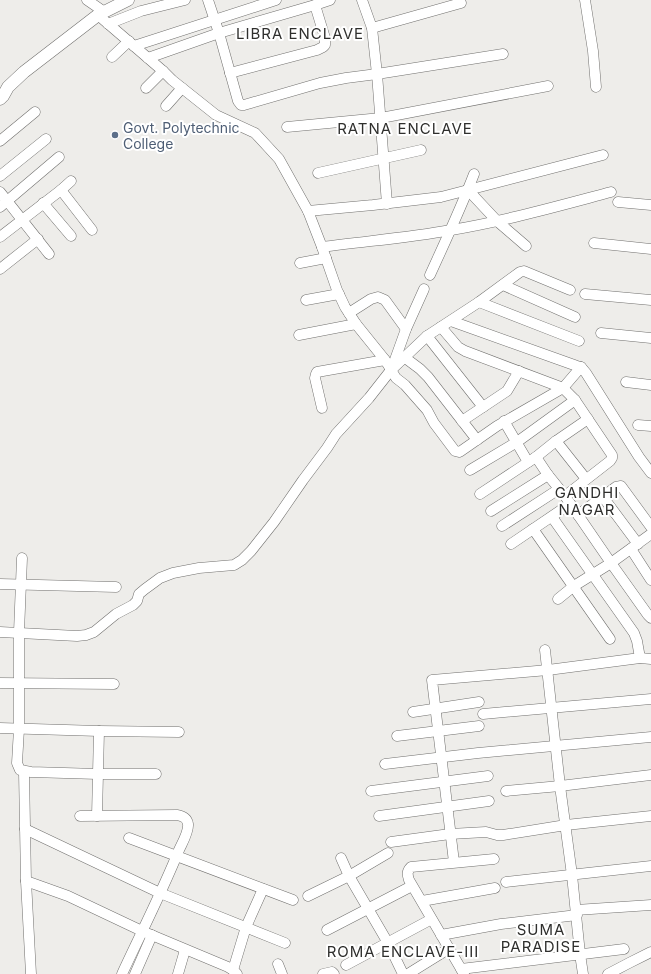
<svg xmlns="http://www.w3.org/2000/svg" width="651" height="974" font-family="Inter,sans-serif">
<rect width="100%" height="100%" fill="#eeedea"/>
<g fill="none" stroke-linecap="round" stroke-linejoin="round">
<defs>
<g id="minor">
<path d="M87,0L103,11"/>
<path d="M208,0L219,33L238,101L241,105H244L320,83L346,78L377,74L503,54"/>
<path d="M362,0L372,28L377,74L387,204"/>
<path d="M585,0L593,51L596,87"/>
<path d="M98,15L163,71L172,80L216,115L255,133L279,159L308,211L322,247L337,290L345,307L356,324L385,360L396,378L405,385L427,410L434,423L455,451L459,452L461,451L497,426L563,388L581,367"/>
<path d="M108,24L141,11L185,0"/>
<path d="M372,28L461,3"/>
<path d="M134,46L276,0"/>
<path d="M112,57L129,41"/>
<path d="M148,58L219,33L315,5L330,0"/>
<path d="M230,73L317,50L323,47L325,45V38L315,5"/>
<path d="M146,88L163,71"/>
<path d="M166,106L182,88"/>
<path d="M287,127L381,118L548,86"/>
<path d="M0,141L35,112"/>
<path d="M318,173L421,150"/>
<path d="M0,176L46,139"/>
<path d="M61,190L92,230"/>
<path d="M468,190L497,221L526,246"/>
<path d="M0,192L49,254"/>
<path d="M618,202L651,205"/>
<path d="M43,203L71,236"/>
<path d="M0,207L59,157"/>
<path d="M308,211L373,205L441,197L603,155"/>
<path d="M0,237L61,190L71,181"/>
<path d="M594,243L651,249"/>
<path d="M322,247C365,241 408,238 451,230C505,221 558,206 611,192"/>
<path d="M300,263L326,258"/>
<path d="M0,269L38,239"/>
<path d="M430,275C445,242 461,208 474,174"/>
<path d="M503,285L575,317"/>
<path d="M585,294L651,300"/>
<path d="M306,300L339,294"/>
<path d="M479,302L579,341"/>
<path d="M349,313L371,299L378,297L385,300L406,329"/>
<path d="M451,321L577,366L581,367L586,373L639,457L651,473"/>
<path d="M441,327L458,347L465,351L563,388L575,400L612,455V458L610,461L565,496"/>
<path d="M601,333L651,338"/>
<path d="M299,335L356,324"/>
<path d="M427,336L483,407"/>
<path d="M404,357L420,369L428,377L477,440"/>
<path d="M392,368L406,329L424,289"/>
<path d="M626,382L651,385"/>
<path d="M322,408L315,378L316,374L317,372L385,360"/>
<path d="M462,421L507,391L519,371"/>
<path d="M504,421L528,462"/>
<path d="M638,425L651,426"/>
<path d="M556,441L586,479"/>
<path d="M536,457L548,475L565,496L611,563L648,615L651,618"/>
<path d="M470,470L517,442L575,400"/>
<path d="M480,494L536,457L556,441L588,419"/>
<path d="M603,497L638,544"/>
<path d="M491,511L548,475"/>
<path d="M578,515L616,487L621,486L651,527"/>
<path d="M552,517L634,633L637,641L640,658"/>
<path d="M502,526L559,489"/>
<path d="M533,529L610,639"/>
<path d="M511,544L570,504"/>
<path d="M631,549L651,580"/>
<path d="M22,558L19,632V729L17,763L20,770L31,772L98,774H156"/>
<path d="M0,584L116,587"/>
<path d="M558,599L574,586L611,563L651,534"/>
<path d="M0,632L77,636L86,635L94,632L116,614L133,605L137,601L139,594L145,589L160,578L173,573L199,568L234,565L242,560L251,551L274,522L303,480L327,448L336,434L369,398L391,370L427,336L479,302L520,272L524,271L570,290"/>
<path d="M545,650L560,786L572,875L580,954L583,974"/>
<path d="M0,683L114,684"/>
<path d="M413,712L479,702"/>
<path d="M483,714L651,699"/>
<path d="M0,728L99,731L179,732"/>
<path d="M397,736L479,726"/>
<path d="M385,764L478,753L651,737"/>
<path d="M24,772L26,881L31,974"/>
<path d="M371,791L488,776"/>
<path d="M506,791L560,786L651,775"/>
<path d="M80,816L177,815C183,816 187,818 188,824C189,832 182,843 179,850C162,892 141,933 122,974"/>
<path d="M97,816L99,731"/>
<path d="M379,816L489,801"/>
<path d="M25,829L160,893L285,943"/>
<path d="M129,838L293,900"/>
<path d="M391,842L450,834L486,832L497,835H503L566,825L651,816"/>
<path d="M341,858L349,876L388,943L403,974"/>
<path d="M454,862L432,680L548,670L640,658L651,659"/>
<path d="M26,881L68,896L142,931L228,967L233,970L237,974"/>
<path d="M506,882L651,866"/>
<path d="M308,896L349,876L388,853"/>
<path d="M422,901L495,888"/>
<path d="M576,910L651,905"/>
<path d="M327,930L408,888"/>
<path d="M441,935L501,924L577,915"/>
<path d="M278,964L282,974"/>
<path d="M346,965L428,921"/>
<path d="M461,969L624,949"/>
<path d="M233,970L246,927L263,889"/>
<path d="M135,974L152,935"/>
<path d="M178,974L185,950"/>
<path d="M323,974L332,972L334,974"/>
<path d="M408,974L445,951"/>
<path d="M464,974L409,880C407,874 407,871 411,867L494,859"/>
<path d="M608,974L629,963L651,952"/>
</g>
<path id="major" d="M0,99L3,96L8,87L24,72L98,15L128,0"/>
</defs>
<use href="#minor" stroke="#71706e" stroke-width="11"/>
<use href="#major" stroke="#71706e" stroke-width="13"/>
<use href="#minor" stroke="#fff" stroke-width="10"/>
<use href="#major" stroke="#fff" stroke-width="12"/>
</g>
<circle fill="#5c6f8a" stroke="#fff" stroke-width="1.5" cx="115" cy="135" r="4"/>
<g text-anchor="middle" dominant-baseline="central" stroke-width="4" stroke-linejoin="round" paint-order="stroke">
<g font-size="14" fill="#4e5e75" stroke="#fff" text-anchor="start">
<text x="123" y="127">Govt. Polytechnic<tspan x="123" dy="16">College</tspan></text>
</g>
<g font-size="15" letter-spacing="1" fill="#2f2f2d" stroke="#fff">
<text x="300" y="33">LIBRA ENCLAVE</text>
<text x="405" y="128">RATNA ENCLAVE</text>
<text x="587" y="492">GANDHI<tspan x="587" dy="17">NAGAR</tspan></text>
<text x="541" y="929">SUMA<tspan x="541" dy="17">PARADISE</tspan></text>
<text x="403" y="951">ROMA ENCLAVE-III</text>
</g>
</g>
</svg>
